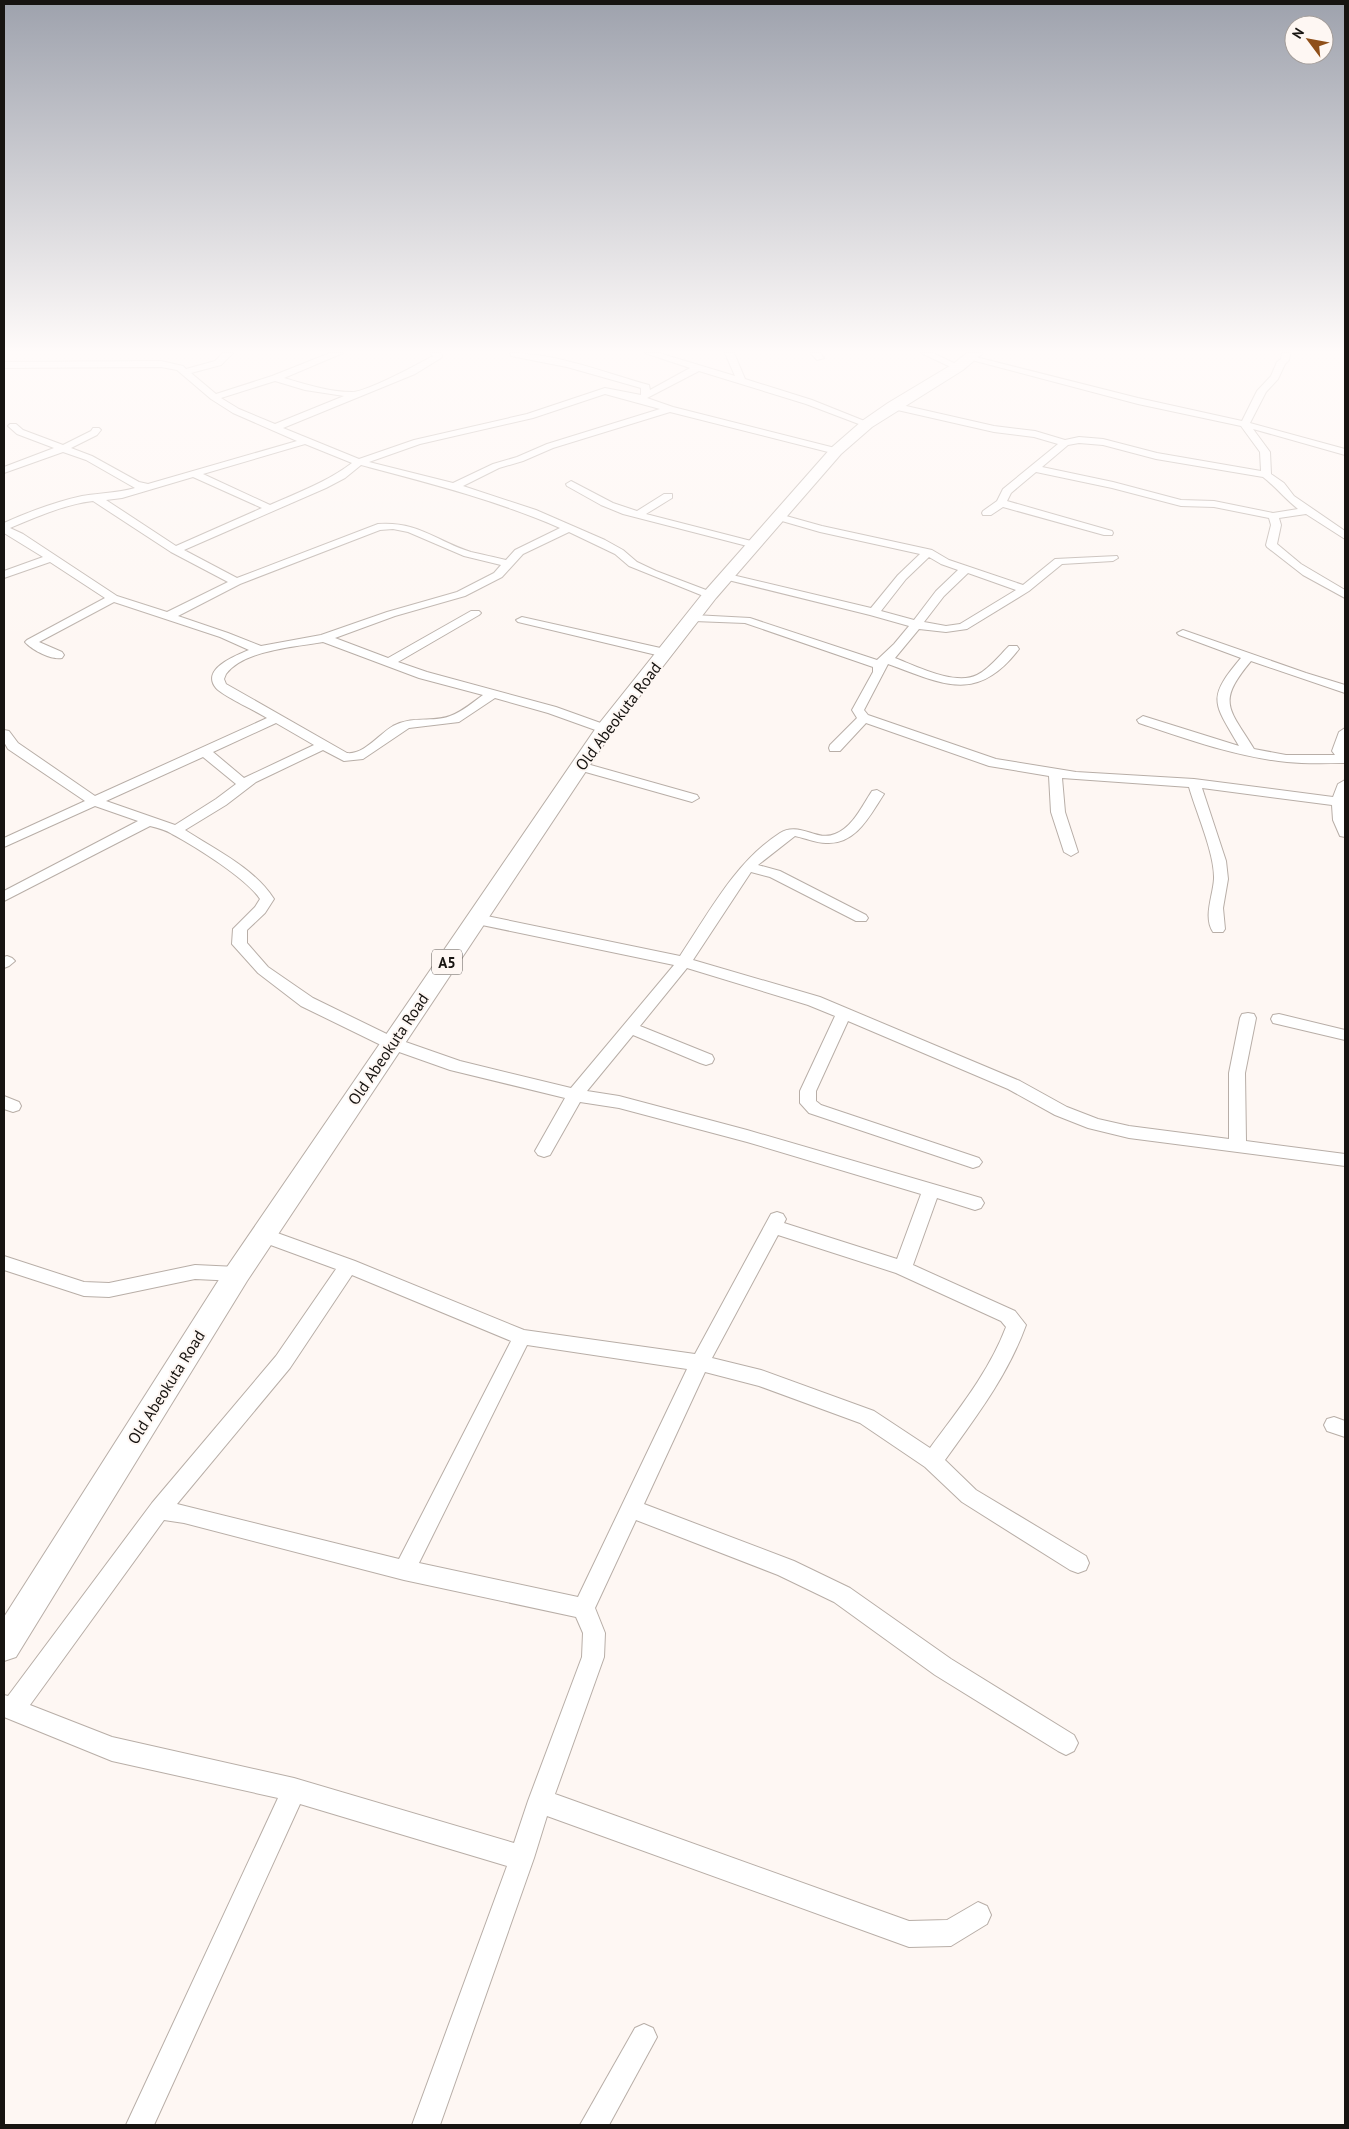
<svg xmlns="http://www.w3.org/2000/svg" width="1349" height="2129" font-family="'PT Sans',sans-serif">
<rect width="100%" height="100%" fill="#fef7f3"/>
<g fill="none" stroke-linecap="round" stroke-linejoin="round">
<defs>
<g id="minor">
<path d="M223,353H233L221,365L191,373L216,394L272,376L330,353H343L284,378C305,384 329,392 352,392C367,392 418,364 433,356L431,353H440L442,356L441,358L415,374L283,428L359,459L414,440L527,414L605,388L641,395V388L567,367L511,356L510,353C557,353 605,373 649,385L650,390L690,368L645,353H659L735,376L725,353H734L745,379L812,400L872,424L870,426H864L806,404L699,371L647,398L673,407L839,449L841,451L836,454L670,412L553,448L523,461L499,468L463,486L536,510L605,540L623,550L637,562L656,571L714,593L716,595L714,597H706L629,566L615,554L569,532L523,554L502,577L465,596L395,616L335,638L388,658L471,611H479L481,613L479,615L398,662L427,672L556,707L609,726L611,729L609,732H601L548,713L495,698L459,722L409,728L363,759L344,761L323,750L256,782L226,805L185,830C216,850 254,868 274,899L265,913L247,930V943L268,967L313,998L397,1039L460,1061L571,1088L674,965L477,924L472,922L470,919L472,916L477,914L680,956C709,913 735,862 780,833C799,821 817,842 835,834C853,827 862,806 872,791L877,790L884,794C870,815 856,845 826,843C816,843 805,838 795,836L758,865L780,871L866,915L868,918L866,921H856L770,877L751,872L693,960L820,997L1020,1081L1067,1107L1098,1119L1129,1126L1229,1139V1073L1240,1018L1242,1014L1248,1013L1254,1014L1256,1018L1245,1073L1246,1141L1345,1154V1166L1129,1138L1088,1128L1055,1115L1008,1089L848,1021L816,1091V1101L821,1105L979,1158L982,1162L979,1166L973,1168L809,1113L800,1103V1091L835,1016L808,1005L687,968L640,1026L712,1055L714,1059L712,1063L706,1065L700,1063L633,1035L587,1091L619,1096L747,1130L981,1198L984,1203L981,1208L975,1210L937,1198L913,1265L1015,1311L1026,1325C1008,1375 976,1417 945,1460L976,1490L1086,1556L1089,1563L1086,1570L1078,1573L1070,1570L962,1502L925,1467L860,1423L759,1386L705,1372L644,1504L794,1561L850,1588L951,1659L1074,1735L1078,1743L1074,1751L1066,1755L1058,1751L935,1675L834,1602L778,1575L636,1520L595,1608L605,1633L604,1657L555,1794L909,1921L947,1920L978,1902L987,1906L991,1915L987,1924L951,1946L909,1947L547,1816L534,1858L440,2125H412L507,1866L300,1804L154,2125H126L278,1798L112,1761L4,1717V1695L8,1696L152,1503L276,1356L336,1269L257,1240L254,1235L257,1230L263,1228L269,1230L355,1261L524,1330L695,1354L771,1214L777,1212L783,1214L786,1219L784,1223L897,1259L921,1194L747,1142L619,1108L580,1102L550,1155L544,1157L538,1155L535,1151L565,1098L450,1070L385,1047L301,1006L258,973L232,944L233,929L255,907L260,899C247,879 195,846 172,834C166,830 158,828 150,826L4,901V891L138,821L95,806L4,847V838L85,801L8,749L4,742V730L9,731L18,743L95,796L267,718C256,711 223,696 216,688C200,669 237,655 249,650L220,637L114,602L39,642L62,652L64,655L62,658C51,660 32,650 25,642L27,640L105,598L50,562L4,578V571L43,557L4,533V523C28,512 55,502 82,496C99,493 117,493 135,488L86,460L63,452L4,473V467L54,448L17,434L8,426L10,424H16L23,430L63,445L91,431L93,428H99L101,430L97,435L71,448L92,456L139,482L148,484L297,441L233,413L211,399L177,370L161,367L4,368V362L161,361L183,366L186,369L215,361ZM275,381L305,390L344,396L275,424L239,409L221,398ZM605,394L660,409L547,444L517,457L493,464L453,483L369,462L420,444L533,418ZM305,444L352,463C327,482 299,492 270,505L203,474ZM361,465C429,483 496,500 560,528L515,550L506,560C495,557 483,555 471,552C436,541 418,521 378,524L237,578L184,550L326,488L345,478ZM193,477L262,508L176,546L106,500L122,498ZM93,501L171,552L228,582L167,612L117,596L23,534L10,528C36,517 66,504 93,501ZM393,529L408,532L464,556L501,565L494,573L457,592L387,612L321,635L261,646L228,633L178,616L240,584L380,530ZM323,642L419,678L483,695C473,702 462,712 450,716C433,723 414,715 393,726C379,734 364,755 347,753L226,684L224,679L226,674C244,650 295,647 323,642ZM276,723L314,745L244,778L213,752ZM203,757L236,784L216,799L175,825L106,801ZM778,1235L896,1273L1001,1321L1006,1327C989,1372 958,1410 930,1448L874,1411L761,1370L712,1358ZM352,1275L511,1341L399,1559L177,1504L290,1368ZM527,1345L687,1369L578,1597L419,1563ZM164,1520L184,1523L404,1580L576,1617L583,1633L582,1657L528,1801L514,1843L294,1778L112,1737L30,1705Z"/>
<path d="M811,353H820L824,358L817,360Z"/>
<path d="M921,353H933L962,367L961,369H955Z"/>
<path d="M1282,353H1290L1289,360L1285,364L1278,379L1266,392L1250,423L1345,449V455L1253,429L1270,452L1271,474L1284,483L1294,496L1345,531V539L1306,514L1279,518L1281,525L1277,544L1301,564L1345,590V598L1303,575L1267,547L1266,545L1271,525L1269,518L1214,507L1181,506L1112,488L1036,472L1011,493L1007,501L1112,531L1113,533L1112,535H1104L1003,507L991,515H983L982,513L983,511L997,501L1003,489L1058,444L1034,437L994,432L893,409L888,406L893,403L994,426L1035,431L1065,440L1079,437L1103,439L1157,453L1261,471L1260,452L1241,426L1138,404L964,358L968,355L1138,398L1242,421L1257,391L1271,376L1277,362L1281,359ZM1079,443L1103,445L1156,459L1263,477C1276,487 1285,499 1298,509L1273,513L1214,501L1181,500L1113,482L1042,467L1068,445Z"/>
<path d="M571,481L613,503L637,511L664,494H672V498L646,514L759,543L760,545L755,548L623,514L601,505L567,486L566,484Z"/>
<path d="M779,514L822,526L932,550L949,560L1023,585L1055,559L1117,556L1118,558L1113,561L1062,564L1029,591L967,629L946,632L919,629L895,658C916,666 955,686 977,675C989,669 999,656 1009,646H1017L1019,649C977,704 943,684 888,664L864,710L868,715L996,759L1076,772L1194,779L1333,797L1338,784L1345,780V837L1340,836L1333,820L1332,805L1202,788L1226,861L1228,879L1223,908L1225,929L1223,932H1213C1203,917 1213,896 1214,879C1215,854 1196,812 1189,787L1062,778L1065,812L1078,852L1071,856L1064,852L1051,812L1049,776L989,766L866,723L840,751H830L829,748L830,745L857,718L852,710L873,672V667L745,623L694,621L688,618L694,615L750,618L877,660L894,644L909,626L870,615L724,579L722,577L728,574L871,608L898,575L920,554L820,532L775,519L774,517L775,515ZM929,557L941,564L958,570L936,591L914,620L881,611L906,579ZM968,573L1016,590L960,624L946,626L924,622L944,596Z"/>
<path d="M522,617L665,649L671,653L665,657L518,622L516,620Z"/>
<path d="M1183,630L1306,673L1345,685V693L1251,661C1216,703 1229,708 1254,749L1286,755H1335L1332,751L1339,732L1345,728V763C1326,763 1307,764 1287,762C1236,757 1187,739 1139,723L1137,720L1143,716L1239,746C1214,703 1206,699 1241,658L1179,635L1177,633Z"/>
<path d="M580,762L697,795L699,798L692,802L575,769L573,766Z"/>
<path d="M7,956L12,958L15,961L9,966L4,968V957Z"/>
<path d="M1279,1014L1345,1030V1040L1273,1023L1271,1019L1273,1015Z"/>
<path d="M4,1096L19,1102L21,1106L19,1110L13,1112L4,1109Z"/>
<path d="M4,1256L84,1282L109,1283L195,1265L237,1267L244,1269L246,1274L244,1279L237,1281L195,1279L109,1297L84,1296L4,1270Z"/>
<path d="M1334,1417L1345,1421V1437L1327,1431L1324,1425L1327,1419Z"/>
<path d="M644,2024L653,2028L657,2037L609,2125H580L635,2028Z"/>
</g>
<path id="highway" d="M967,353H983L963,370L872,427L841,454L716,598L612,732L247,1281L16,1657L4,1661V1617L227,1267L598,725L704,592L831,448L862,421L888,403L953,364Z"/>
</defs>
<use href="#minor" stroke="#b8aea7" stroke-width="2"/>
<use href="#highway" stroke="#b8aea7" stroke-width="2"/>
<use href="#minor" fill="#fff" fill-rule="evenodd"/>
<use href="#highway" fill="#fff" fill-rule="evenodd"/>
</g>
<linearGradient id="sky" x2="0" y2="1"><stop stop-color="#9ea2ad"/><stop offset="0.54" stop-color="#fffbfa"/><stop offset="1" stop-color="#fffbfa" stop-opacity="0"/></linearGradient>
<rect width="1349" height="651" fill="url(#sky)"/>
<g text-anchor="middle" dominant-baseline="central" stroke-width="4" stroke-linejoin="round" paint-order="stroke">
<rect fill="#fef7f3" stroke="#5c5855" stroke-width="1" x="432" y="949.5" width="30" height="25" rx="4"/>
<g font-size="15" font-weight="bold" fill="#171411">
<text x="447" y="962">A5</text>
</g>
<g font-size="16" fill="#171411" stroke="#fef7f3">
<text transform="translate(618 716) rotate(-53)">Old Abeokuta Road</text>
<text transform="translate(388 1049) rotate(-56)">Old Abeokuta Road</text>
<text transform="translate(166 1387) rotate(-58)">Old Abeokuta Road</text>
</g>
</g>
<rect width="1349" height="2129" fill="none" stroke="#171411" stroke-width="10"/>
<g transform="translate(1309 40) rotate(302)"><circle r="24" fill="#fef7f3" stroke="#a29c99"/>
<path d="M0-4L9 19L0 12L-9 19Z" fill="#8f4f19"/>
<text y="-8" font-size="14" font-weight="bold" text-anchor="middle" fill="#171411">N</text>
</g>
</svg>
